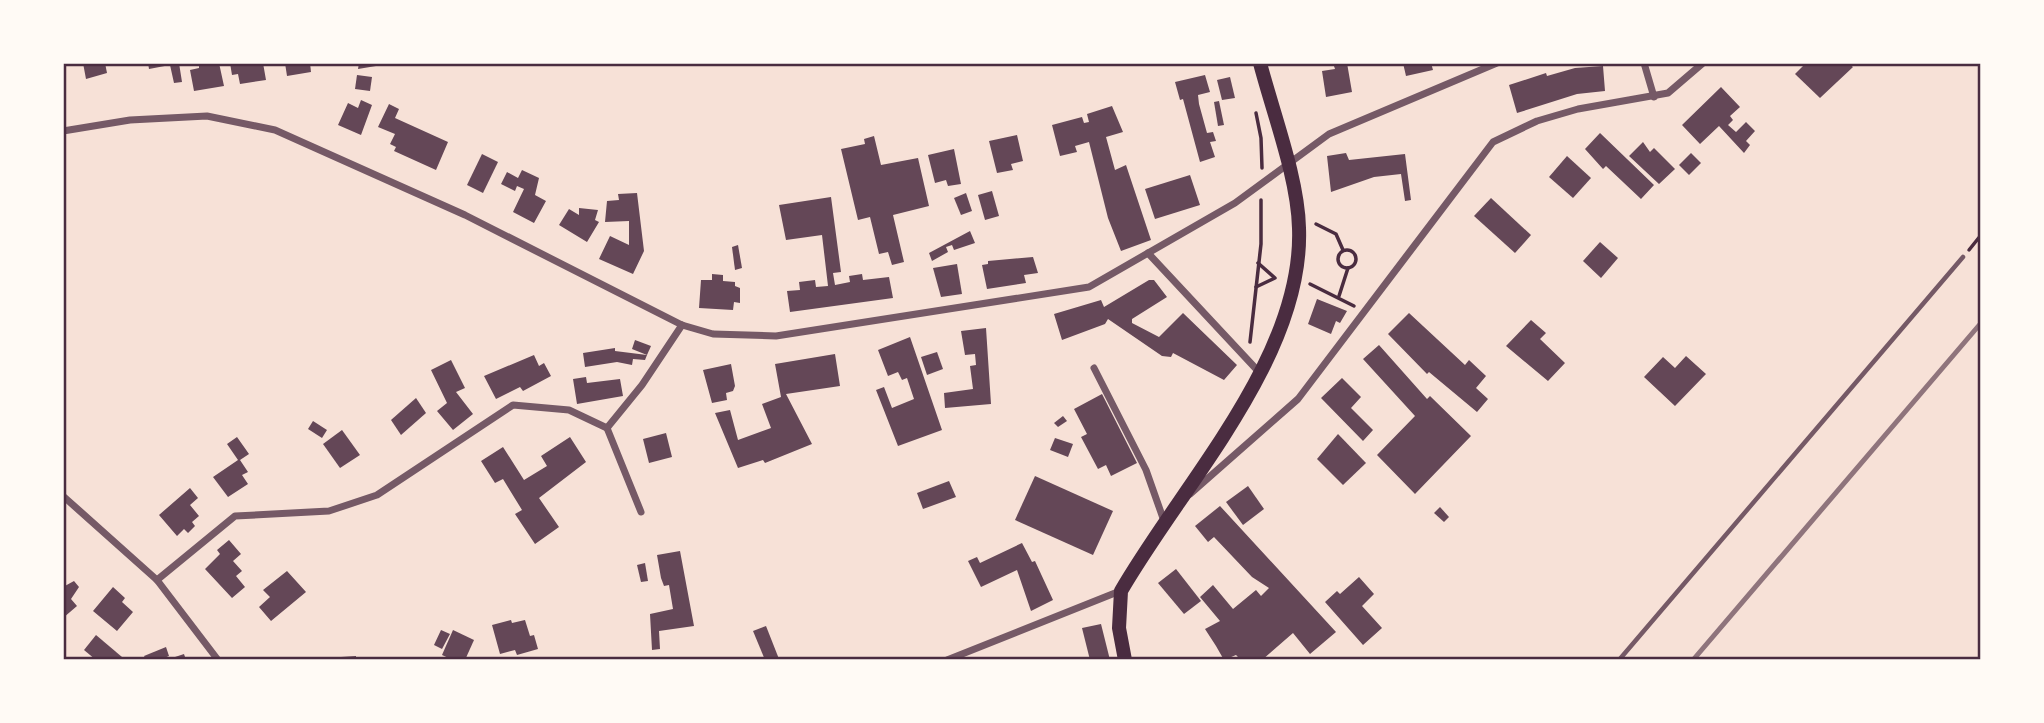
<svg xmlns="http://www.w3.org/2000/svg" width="2044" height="723" font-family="Montserrat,sans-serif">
<rect width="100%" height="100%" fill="#f7e1d7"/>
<g fill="#644757">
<path d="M83,63H105L107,73L86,79Z"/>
<path d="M148,63H179L182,82L174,83L170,65L149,69Z"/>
<path d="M199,63H219L224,86L194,91L190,70L199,68Z"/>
<path d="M230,63H263L266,80L240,84L238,74L232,75Z"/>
<path d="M285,63H310L311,72L287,76Z"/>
<path d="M359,63H376V66L358,69Z"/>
<path d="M1333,63H1347L1352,92L1326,97L1322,71L1335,69Z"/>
<path d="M1403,63H1431L1433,70L1406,76Z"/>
<path d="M1806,63H1848L1853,67L1820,98L1795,74Z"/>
<path d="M1603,66L1605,91L1577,94L1517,113L1509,85L1546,73L1547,76L1575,68Z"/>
<path d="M357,75L372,77L370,91L355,89Z"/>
<path d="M1205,75L1210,92L1198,95L1199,104L1207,133L1213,132L1216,141L1210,142L1215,157L1200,162L1183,99L1180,100L1175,82Z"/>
<path d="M1230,77L1235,98L1222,100L1217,80Z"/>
<path d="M1721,87L1740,107L1730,116L1733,120L1728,125L1736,132L1746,122L1755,131L1746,141L1750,145L1744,153L1719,126L1700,144L1682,125Z"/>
<path d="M361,100L372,105L361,135L338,125L348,103L358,108Z"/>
<path d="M1219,101L1224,125L1218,126L1214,102Z"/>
<path d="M389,104L399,109L395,118L448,142L436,170L394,151L396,147L390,144L395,134L378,127Z"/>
<path d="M1112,106L1123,132L1106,137L1115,170L1126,165L1151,240L1121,251L1108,218L1089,142L1075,146L1077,152L1060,156L1052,125L1082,117L1084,123L1089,122L1087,114Z"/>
<path d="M1600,133L1654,185L1641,199L1606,166L1603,169L1585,149Z"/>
<path d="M1017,135L1023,161L1011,164L1013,170L997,173L989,141Z"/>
<path d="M874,136L881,165L918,158L929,206L893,215L904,262L892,265L888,252L879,254L870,217L858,220L841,149L865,144L864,139Z"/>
<path d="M1643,142L1650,152L1654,148L1675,169L1659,184L1629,156Z"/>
<path d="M954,149L961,184L948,186L946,180L935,183L928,155Z"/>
<path d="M1346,153L1349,160L1405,154L1411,200L1405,201L1401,174L1374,177L1331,192L1327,156Z"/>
<path d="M1691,153L1701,163L1689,175L1679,165Z"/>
<path d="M482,154L498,162L483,193L467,185Z"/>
<path d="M1567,156L1591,178L1573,198L1549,177Z"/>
<path d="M522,170L539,178L535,195L546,201L534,223L513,212L524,189L517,186L515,191L501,184L507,172L518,178Z"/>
<path d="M1190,175L1200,205L1155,219L1145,189Z"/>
<path d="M992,191L999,216L985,220L978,195Z"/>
<path d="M637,193L644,251L633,274L599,259L610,236L629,245V221L605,222L607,201L619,200L618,194Z"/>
<path d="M966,193L972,211L961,215L954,198Z"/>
<path d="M831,197L841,272L833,273L835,285L850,282L849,276L862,274L863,280L889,277L893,298L790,312L787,291L800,290L799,282L815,280L816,287L828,286L822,235L786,240L779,205Z"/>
<path d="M1491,198L1531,235L1515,253L1474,216Z"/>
<path d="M579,208L598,210L595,220L599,222L587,242L559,225L569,209L579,215Z"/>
<path d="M970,231L975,243L954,250L952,245L946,247L948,252L932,261L929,253Z"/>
<path d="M1600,242L1618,258L1601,278L1583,261Z"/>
<path d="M738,245L742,268L735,270L732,247Z"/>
<path d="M1033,257L1038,273L1024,275L1026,283L987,289L982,265L988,264V261Z"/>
<path d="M957,264L962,294L941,297L933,268Z"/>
<path d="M712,274L723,275V281L735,282V286L740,288V303L734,302L733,310L699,308L701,280H712Z"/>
<path d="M1149,280H1154L1167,297L1132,319V323L1159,337L1183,313L1237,365L1224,380L1173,353L1171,357L1162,356L1108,319L1105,324L1062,340L1054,314L1101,300L1104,307Z"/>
<path d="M1317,299L1347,311L1340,323L1336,321L1331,334L1308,324Z"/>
<path d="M1409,313L1465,365L1469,360L1486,376L1476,388L1488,399L1477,412L1429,372L1427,374L1388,334Z"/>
<path d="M1531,320L1546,333L1540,339L1565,363L1548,381L1506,346Z"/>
<path d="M986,328L991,404L945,408L944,393L973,389L970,366L976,365L975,354L965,355L961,331Z"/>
<path d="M910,337L942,430L898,446L876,390L884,387L892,408L914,399L907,378L902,380L898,372L888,376L878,350Z"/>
<path d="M635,340L651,346L647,355L632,349Z"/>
<path d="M1379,345L1427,399L1430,396L1471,436L1415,494L1377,455L1415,416L1363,359Z"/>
<path d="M615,348V351L647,355L645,360L633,359L632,365L617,362L585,367L583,353Z"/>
<path d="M937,352L943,369L927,375L921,357Z"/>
<path d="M835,354L840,386L786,394L812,444L765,463L763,460L738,468L715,413L730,410L738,440L771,428L762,404L781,397L775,364Z"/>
<path d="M534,355L539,366L544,363L551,376L523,391L520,387L496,399L484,376Z"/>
<path d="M1686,356L1706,374L1675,406L1644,377L1663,357L1675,368Z"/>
<path d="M451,360L465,388L456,392L473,414L453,430L437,411L447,403L431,370Z"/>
<path d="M731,364L735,386L733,391L726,393L727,400L712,403L703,370Z"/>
<path d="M586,377L587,383L620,379L623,396L577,404L573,379Z"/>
<path d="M1342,378L1361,397L1351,408L1373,430L1363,441L1321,398Z"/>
<path d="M1102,394L1137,463L1111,476L1106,465L1098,469L1081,437L1087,434L1074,409Z"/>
<path d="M416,398L426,413L401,435L391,420Z"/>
<path d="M1063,416L1067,421L1058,427L1054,423Z"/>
<path d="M313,421L327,430L322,438L308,429Z"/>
<path d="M342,430L360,455L340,468L323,444Z"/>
<path d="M666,433L672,457L649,463L643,439Z"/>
<path d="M1338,434L1366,463L1343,485L1317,459Z"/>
<path d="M237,437L249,454L240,460L248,472L242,475L248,484L228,497L213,477L238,460L227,444Z"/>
<path d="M570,437L586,462L539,498L559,527L535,544L515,514L522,510L503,479L495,483L481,461L503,447L524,480L547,466L541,456Z"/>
<path d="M1055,438L1073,444L1068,457L1050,450Z"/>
<path d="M1035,476L1113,511L1093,555L1015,520Z"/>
<path d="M949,481L956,497L923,509L917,493Z"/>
<path d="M1248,486L1264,509L1243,525L1226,502Z"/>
<path d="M190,488L198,498L190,505L199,516L192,522L195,526L188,533L184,529L177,536L159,515Z"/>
<path d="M1220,506L1336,632L1310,654L1293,633L1262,660H1241L1236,655L1224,660L1216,646L1205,629L1220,621L1200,597L1213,585L1233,609L1256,590L1261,596L1269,588L1252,577L1214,537L1208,542L1195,526Z"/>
<path d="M1440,507L1449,517L1444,522L1434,513Z"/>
<path d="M229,540L241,554L233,561L242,571L236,576L245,587L232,598L205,569L220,554L217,550Z"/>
<path d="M1022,543L1032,562L1035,561L1053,600L1031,611L1017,570L981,587L968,561L977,557L980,563Z"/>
<path d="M680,551L694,626L659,631L660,649L652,650L650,614L673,609L669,585L664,586L661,578L657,555Z"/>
<path d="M645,563L648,581L641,582L637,565Z"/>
<path d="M1176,569L1201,601L1184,614L1158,583Z"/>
<path d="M287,571L306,592L271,621L259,607L270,597L263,590Z"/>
<path d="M1359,577L1374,594L1362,606L1382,628L1363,645L1325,602L1337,591L1340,594Z"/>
<path d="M74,581L79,587L71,599L77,606L63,618V587Z"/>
<path d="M113,587L125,598L122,602L133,612L117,631L93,611Z"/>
<path d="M511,620L512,623L525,620L530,636L534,635L538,649L517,655L515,650L500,654L492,625Z"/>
<path d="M1101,624L1110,660H1090L1082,628Z"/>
<path d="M766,626L779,659L776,660H765L753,631Z"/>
<path d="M441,630L450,634L442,649L434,645Z"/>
<path d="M453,630L474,640L465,660H453L442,655Z"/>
<path d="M96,635L122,657L120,660H96L84,650Z"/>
<path d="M166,647L169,656L159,660H146L144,656Z"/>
<path d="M184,654L186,660H166Z"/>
<path d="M356,656V660H341V657Z"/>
</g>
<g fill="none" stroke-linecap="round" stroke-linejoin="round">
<g stroke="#4a2c40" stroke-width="3.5">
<path d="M1256,113L1261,138L1262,168"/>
<path d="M1316,224L1336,234L1343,250"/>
<circle cx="1347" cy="259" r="9"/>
<path d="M1969,250L1981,235"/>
<path d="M1310,284L1354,306"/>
<path d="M1256,287L1275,278L1258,263"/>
<path d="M1339,296L1348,268"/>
<path d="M1250,342L1261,244V200"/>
</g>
<path stroke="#755966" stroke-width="4.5" d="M1619,660L1963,257"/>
<g stroke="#755966" stroke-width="7">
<path d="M1644,63L1654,97"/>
<path d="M63,131L130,120L207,116L275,130L465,215L682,325L713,334L776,336L1089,287L1235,203L1329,134L1497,63"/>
<path d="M1148,253L1259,372"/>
<path d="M1094,368L1146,470L1164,521"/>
<path d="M1190,494L1298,399L1493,142L1537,121L1578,109L1668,93L1703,63"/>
<path d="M63,496L157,580L218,660"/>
<path d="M641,512L607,428L642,385L682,325"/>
<path d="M157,580L235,516L329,511L377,495L513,405L569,410L607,428"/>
<path d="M947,660L1120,591"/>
</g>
<path stroke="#4a2c40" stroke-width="14" d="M1125,660L1119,628L1121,591C1182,485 1304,357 1299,228C1298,178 1273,113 1260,63"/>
<path stroke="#8f747c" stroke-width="5" d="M1693,660L1981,323"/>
</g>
<rect width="2044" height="723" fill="none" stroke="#fffaf5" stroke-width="130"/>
<rect x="65" y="65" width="1914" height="593" fill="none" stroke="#4a2c40" stroke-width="2.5"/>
</svg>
